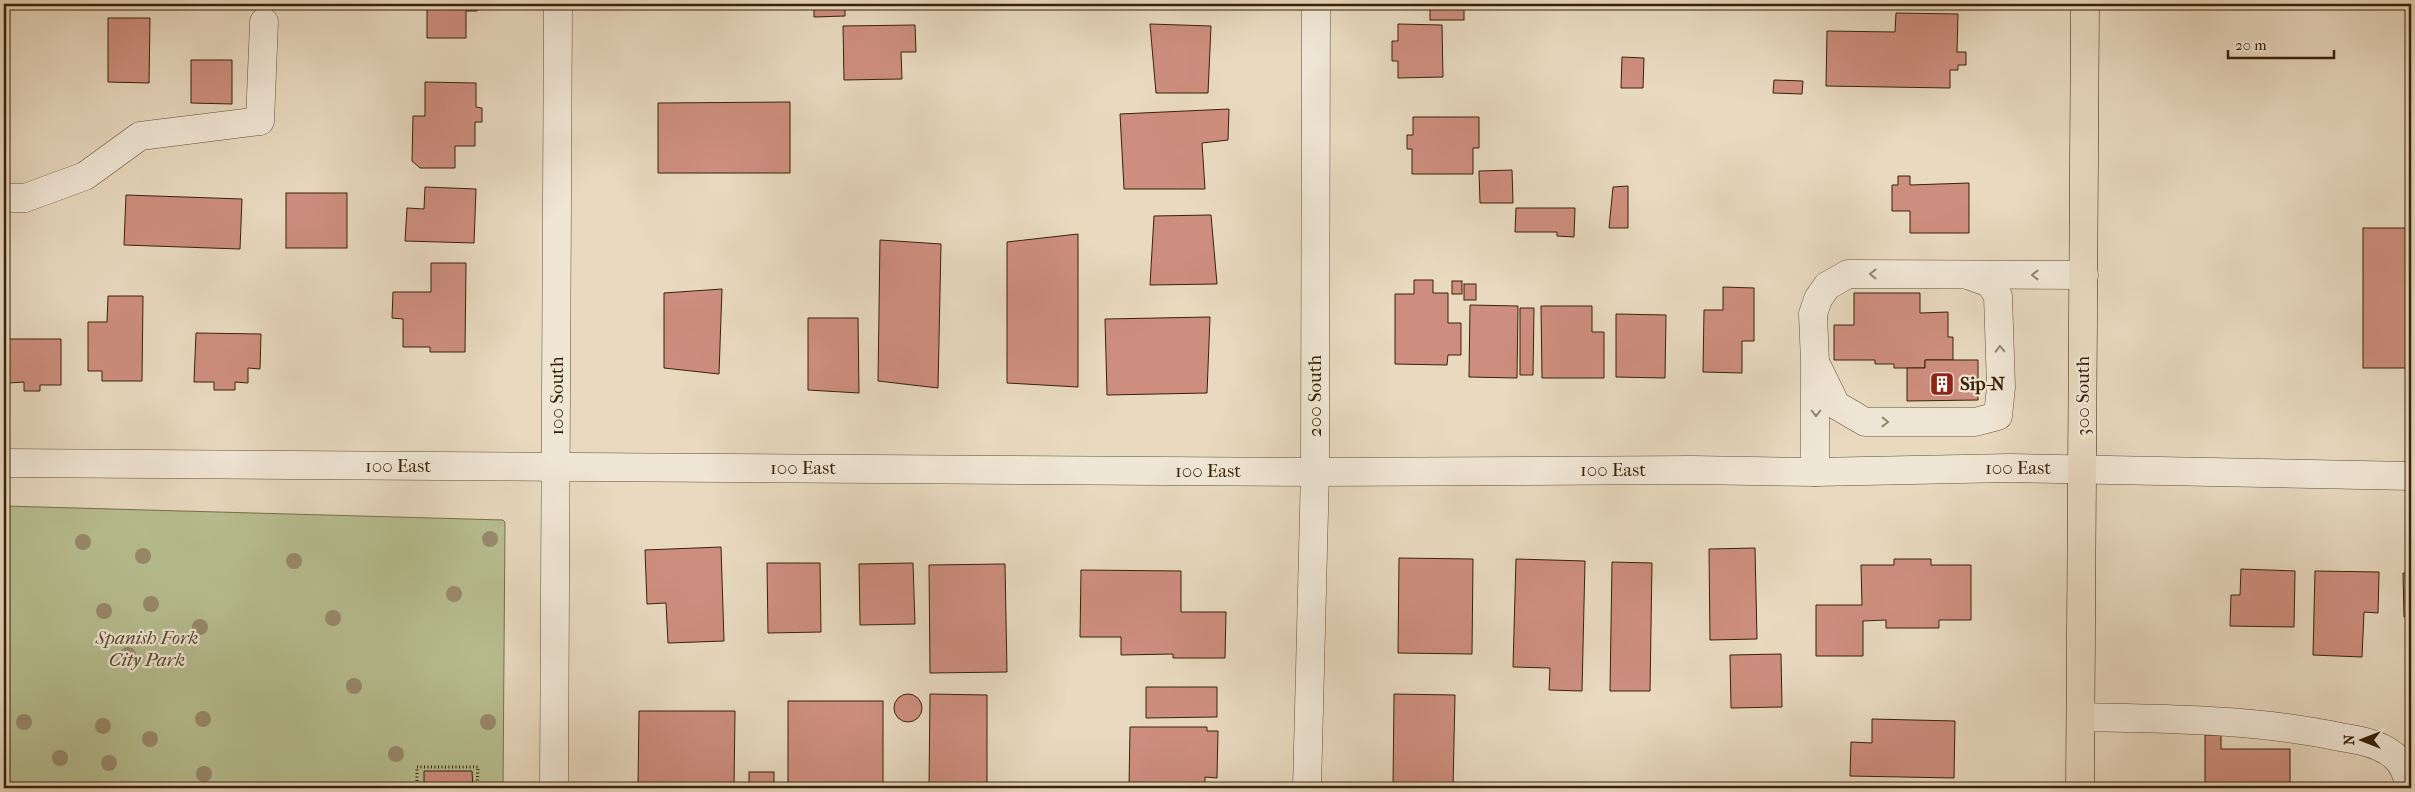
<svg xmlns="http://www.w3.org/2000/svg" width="2415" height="792" font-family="'IM FELL French Canon',serif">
<rect width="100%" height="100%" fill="#e8d9bf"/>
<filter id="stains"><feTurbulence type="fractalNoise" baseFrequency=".004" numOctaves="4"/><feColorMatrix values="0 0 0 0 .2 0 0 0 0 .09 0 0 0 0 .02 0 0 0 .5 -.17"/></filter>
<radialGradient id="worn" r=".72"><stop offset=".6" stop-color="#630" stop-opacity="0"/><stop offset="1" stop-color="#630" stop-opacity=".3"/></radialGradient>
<path fill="#b7bf91" stroke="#78704c" d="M4,506L503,520L505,522L503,788H4Z"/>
<g fill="#ce8e7f" stroke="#382207">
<path d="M422,4H477V11H466V38H427V4Z"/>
<path d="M814,4H845V16L814,17Z"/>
<rect x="1430" y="4" width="34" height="16"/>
<path d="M1896,13L1958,14L1957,52H1966V65H1958V70H1950V88L1826,86L1827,31L1895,32Z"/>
<path d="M108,18H150L149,83L108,82Z"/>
<path d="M1150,24L1211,26L1208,93H1156Z"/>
<path d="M1398,24L1442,25L1443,77L1398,78V61H1392V41H1398Z"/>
<path d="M915,25L916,52H901L902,79L844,80L843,26Z"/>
<path d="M1622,57L1644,58L1643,88H1621Z"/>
<path d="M191,60H232V104L191,103Z"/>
<path d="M1774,80L1803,81L1802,94L1773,93Z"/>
<path d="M425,82L476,83V107L482,108V122H475V146H455V168H420L412,161L413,116H425Z"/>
<path d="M790,102V173H658V103Z"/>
<path d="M1229,109L1228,140L1202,143L1205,189H1124L1120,114Z"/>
<path d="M1413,117H1479V148H1473V174H1412V149H1407V135H1413Z"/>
<path d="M1512,170L1513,203H1480L1479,171Z"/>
<path d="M1898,176H1910V185L1969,183V233H1910V211H1892V185H1898Z"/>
<path d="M1628,186V228H1609L1613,187Z"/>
<path d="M425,187L476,189L474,243L405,241L407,208L424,209Z"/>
<rect x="286" y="193" width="61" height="55"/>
<path d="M126,195L242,199L240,249L124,245Z"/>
<path d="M1516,208H1575L1574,237L1557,236V232H1515Z"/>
<path d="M1211,215L1217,284L1150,285L1154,216Z"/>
<rect x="2363" y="228" width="48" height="140"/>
<path d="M1078,234V387L1007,383V242Z"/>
<path d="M880,240L941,244L938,388L878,381Z"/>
<path d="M431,263H466L465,352H430V347H403V319L392,318L393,292H431Z"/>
<path d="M1414,280H1433V293H1448V323H1461V355H1448L1447,365L1395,364V294H1414Z"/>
<rect x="1452" y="281" width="10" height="13"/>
<rect x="1464" y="284" width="12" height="16"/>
<path d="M1723,287L1754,288V341H1742V373L1703,372L1704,310H1723Z"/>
<path d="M722,289L719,374L664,368V293Z"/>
<path d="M1854,293H1920V313L1948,312V337H1953V360H1925V368H1894V364H1875V360H1834V325H1854Z"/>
<path d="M108,296H143L142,381H102V371H88V322H107Z"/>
<path d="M1470,305L1518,306L1517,378L1469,377Z"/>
<path d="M1541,306H1592V332H1604V378H1542Z"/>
<path d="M1520,308H1534L1533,375H1520Z"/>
<path d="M1616,314L1666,315L1665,378L1616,377Z"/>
<path d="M1210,317L1207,393L1107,395L1105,319Z"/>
<path d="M808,318H858L859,393L808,390Z"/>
<path d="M196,333L261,334L260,369L248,368V383L235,382V390H214V382H194Z"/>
<path d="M8,339H61V385H40V391H24V382L8,383Z"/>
<path d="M1925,360H1978V400L1907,401V368H1925Z"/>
<path d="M721,547L724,641L668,643L666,603L647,604L645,550Z"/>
<path d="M1755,548L1757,639L1710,640L1709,549Z"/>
<path d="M1399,558L1473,559L1472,654L1398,653Z"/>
<path d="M1516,559L1585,561L1582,691L1549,690L1550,668L1513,667Z"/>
<path d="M1894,559H1931V565H1971V620H1939V628H1886V620L1863,621V656H1816V605H1862L1861,565H1894Z"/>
<path d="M1612,562L1652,563L1650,691H1610Z"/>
<path d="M767,563H820L821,632L768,633Z"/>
<path d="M913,563L915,624L860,625L859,564Z"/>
<path d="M1005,564L1007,672L930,673L929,565Z"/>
<path d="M2241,569L2295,571L2294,627L2230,626L2231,595H2240Z"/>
<path d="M1081,570L1181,571V612H1226L1225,658H1173V654L1121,655V637H1080Z"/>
<path d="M2315,571L2379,572L2378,613L2364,612L2362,657L2313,655Z"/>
<path d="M2403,573H2411V617H2404Z"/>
<path d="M1781,654L1782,707L1731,708L1730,655Z"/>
<path d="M1146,687H1217V717L1146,718Z"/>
<path d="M930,694L987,695V788H929Z"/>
<path d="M1394,694L1455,695L1453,788H1393Z"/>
<circle cx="908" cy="708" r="14"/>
<rect x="788" y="701" width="95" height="87"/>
<path d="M639,711H735L734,788H638Z"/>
<path d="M1872,719L1955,721L1954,778L1850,776L1851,742L1872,743Z"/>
<path d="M1130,727H1207V731H1218L1217,778L1205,777V788H1129Z"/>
<path d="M2205,735H2221V749H2290V788H2205Z"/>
<path d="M424,771H472L473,788H424Z"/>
<rect x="749" y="772" width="25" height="16"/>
</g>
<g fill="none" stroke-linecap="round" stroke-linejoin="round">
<defs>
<g id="minor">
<path d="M4,198H25L85,176L140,136L260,121L264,22"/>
<path d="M1818,368L1836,405L1865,422H1975L1998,416L2001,387L1998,296L1990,283L1968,275"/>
<path d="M4,463L1315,472L1692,470L1815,472L2010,468L2411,476"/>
<path d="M1815,472V362L1813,314L1818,299L1827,286L1848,274L2084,275"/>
<path d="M2081,717C2167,719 2256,719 2340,737C2358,740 2378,743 2393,755C2404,763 2407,776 2410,788"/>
<path d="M554,788L558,4"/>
<path d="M1307,788L1315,472L1316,4"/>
</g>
<path id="major" d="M2080,788L2085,4"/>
</defs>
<use href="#minor" stroke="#645035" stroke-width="29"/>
<use href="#major" stroke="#382207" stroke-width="29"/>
<path stroke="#382207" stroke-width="3" stroke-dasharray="1 2.5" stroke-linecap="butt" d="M417,788V767H478L477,788"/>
<use href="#minor" stroke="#f0e6d5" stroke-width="28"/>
<use href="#major" stroke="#e8d9bf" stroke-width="28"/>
</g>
<g fill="#998a6d">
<circle cx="490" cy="539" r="8"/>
<circle cx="83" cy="542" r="8"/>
<circle cx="143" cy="556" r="8"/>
<circle cx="294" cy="561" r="8"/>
<circle cx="454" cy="594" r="8"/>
<circle cx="151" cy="604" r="8"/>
<circle cx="104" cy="611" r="8"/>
<circle cx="333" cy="618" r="8"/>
<circle cx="200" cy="627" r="8"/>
<circle cx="128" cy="655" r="8"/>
<circle cx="354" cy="686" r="8"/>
<circle cx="203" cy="719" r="8"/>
<circle cx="24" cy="722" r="8"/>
<circle cx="488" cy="722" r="8"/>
<circle cx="103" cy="726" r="8"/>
<circle cx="150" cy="739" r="8"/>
<circle cx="396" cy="754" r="8"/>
<circle cx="60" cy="758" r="8"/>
<circle cx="109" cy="763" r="8"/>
<circle cx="204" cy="774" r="8"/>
</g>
<defs><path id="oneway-chevron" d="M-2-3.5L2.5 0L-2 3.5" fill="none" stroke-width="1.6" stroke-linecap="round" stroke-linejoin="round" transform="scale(1.25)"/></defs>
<g stroke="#94846e">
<use href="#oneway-chevron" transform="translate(1873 274) rotate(180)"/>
<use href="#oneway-chevron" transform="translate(2035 275) rotate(-180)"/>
<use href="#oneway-chevron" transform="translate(2000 349) rotate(-92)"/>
<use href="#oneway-chevron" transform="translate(1816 413) rotate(90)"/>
<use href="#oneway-chevron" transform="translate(1885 422) rotate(1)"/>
</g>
<defs>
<symbol id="building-square" viewBox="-11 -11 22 22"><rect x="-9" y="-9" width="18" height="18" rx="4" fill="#8f2418" stroke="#f0e6d5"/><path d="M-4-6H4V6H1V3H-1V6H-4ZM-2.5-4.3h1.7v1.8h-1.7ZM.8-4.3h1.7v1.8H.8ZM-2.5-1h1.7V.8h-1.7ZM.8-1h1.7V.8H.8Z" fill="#fff"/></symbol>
</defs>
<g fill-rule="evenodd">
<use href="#building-square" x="1928" y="370" width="28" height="28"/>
</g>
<g text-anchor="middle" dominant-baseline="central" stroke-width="4.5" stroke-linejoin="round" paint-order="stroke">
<g font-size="19" font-weight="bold" fill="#382207" stroke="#f0e6d5" text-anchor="start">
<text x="1960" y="384">Sip-N</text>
</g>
<g font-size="19" fill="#382207" stroke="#f0e6d5">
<text transform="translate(557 396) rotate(-90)">100 South</text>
<text transform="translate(1315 396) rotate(-90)">200 South</text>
<text transform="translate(2083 396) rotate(-90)">300 South</text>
<text x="398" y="466">100 East</text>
<text x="803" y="468">100 East</text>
<text x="2018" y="468">100 East</text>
<text x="1613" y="470">100 East</text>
<text x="1208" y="471">100 East</text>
</g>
<g font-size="19" font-style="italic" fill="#58492a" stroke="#f0e6d5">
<text x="147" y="638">Spanish Fork<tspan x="147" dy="22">City Park</tspan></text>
</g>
</g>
<rect width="2415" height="792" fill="none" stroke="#e8d9bf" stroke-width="20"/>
<rect x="5" y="5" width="2405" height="782" fill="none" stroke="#382207" stroke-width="2.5"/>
<rect x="10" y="10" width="2395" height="772" fill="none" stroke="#382207"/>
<g transform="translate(2362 740) rotate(270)" stroke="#f0e6d5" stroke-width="4" paint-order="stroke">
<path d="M0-4L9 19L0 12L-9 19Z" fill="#382207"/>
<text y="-8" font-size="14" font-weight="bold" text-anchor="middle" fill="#382207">N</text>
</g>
<path d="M2228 50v8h106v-8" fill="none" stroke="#382207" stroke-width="2.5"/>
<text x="2235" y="50" font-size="15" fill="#382207" stroke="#f0e6d5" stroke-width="4" paint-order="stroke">20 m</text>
<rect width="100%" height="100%" filter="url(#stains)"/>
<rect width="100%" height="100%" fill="url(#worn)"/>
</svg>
